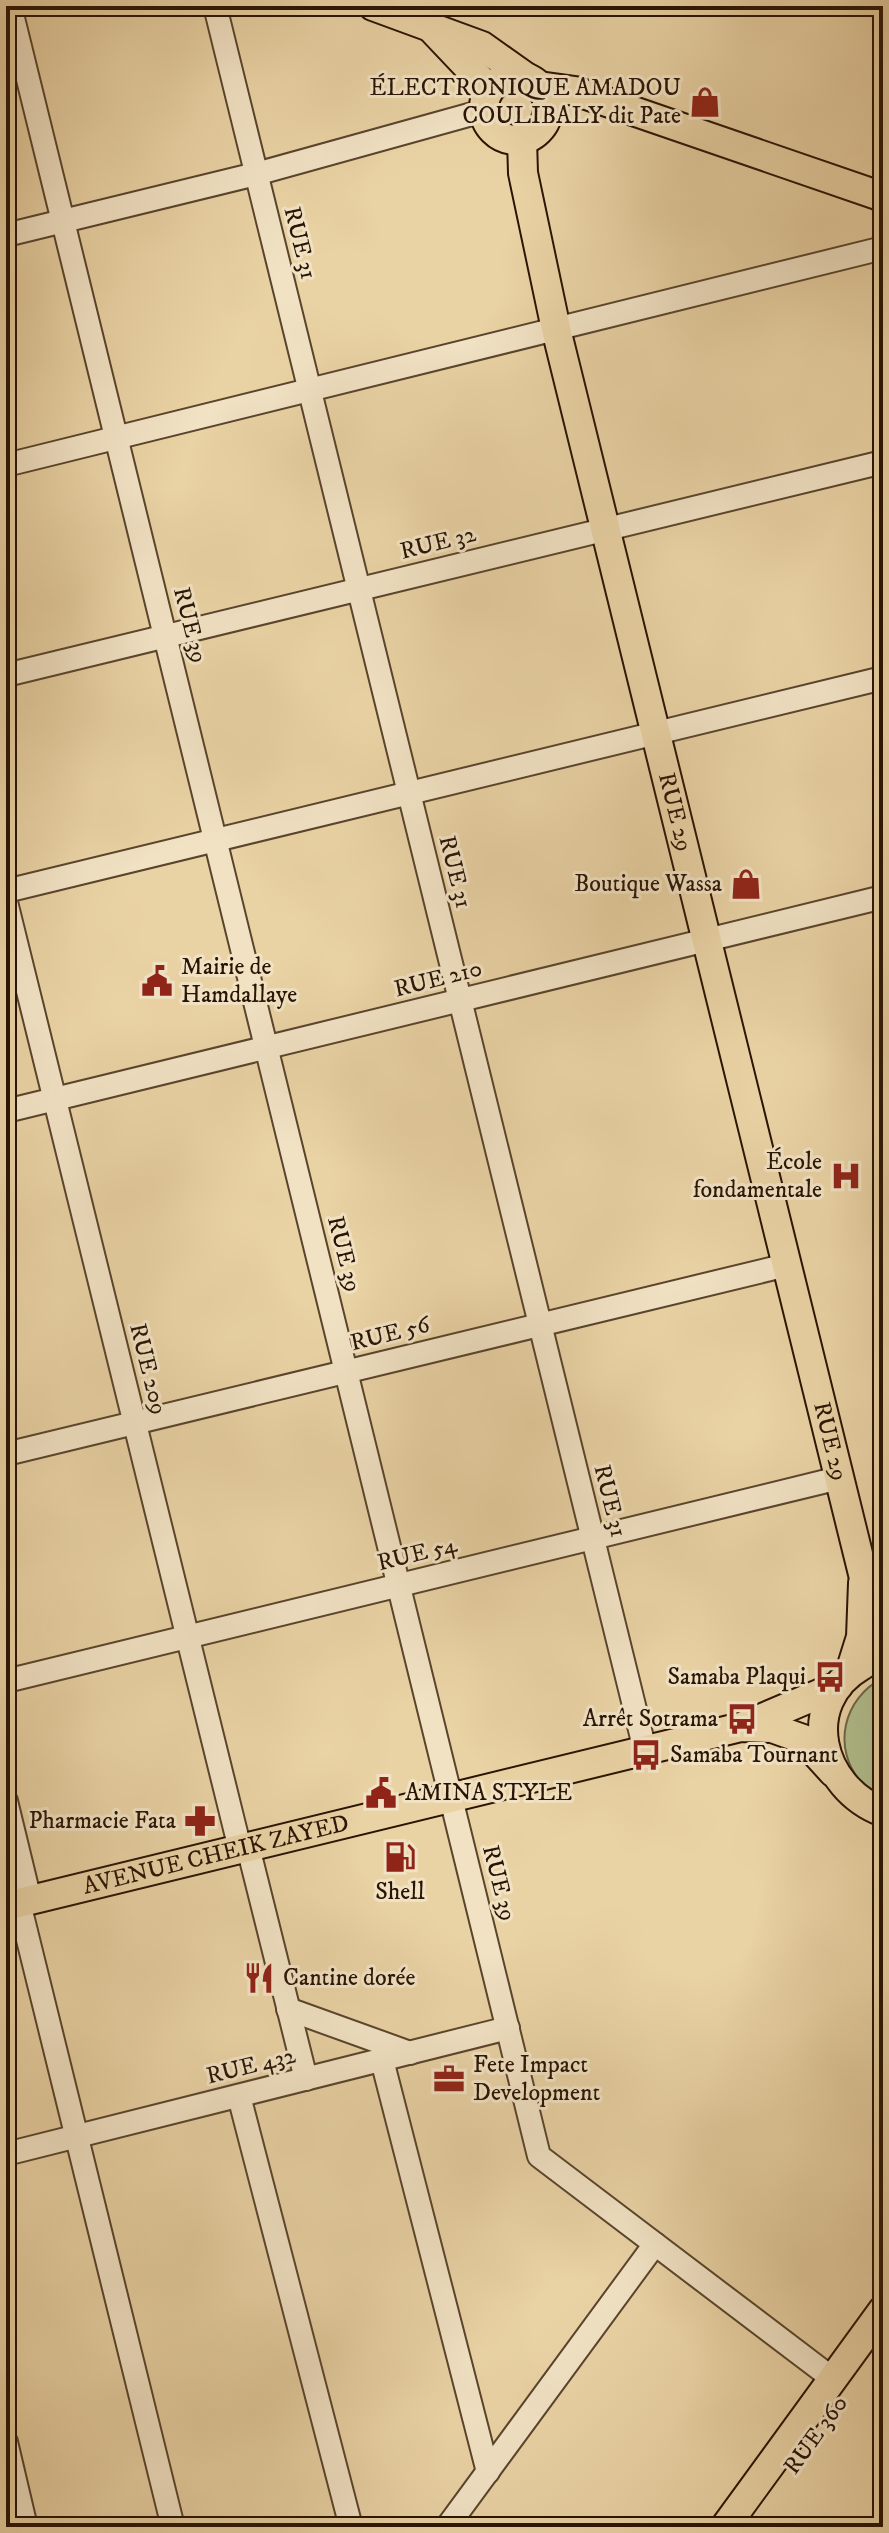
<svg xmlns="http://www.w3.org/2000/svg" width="889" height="2533" font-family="'IM FELL DW Pica',serif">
<rect width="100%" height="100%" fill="#e9d2a4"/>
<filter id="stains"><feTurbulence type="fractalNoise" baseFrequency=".0025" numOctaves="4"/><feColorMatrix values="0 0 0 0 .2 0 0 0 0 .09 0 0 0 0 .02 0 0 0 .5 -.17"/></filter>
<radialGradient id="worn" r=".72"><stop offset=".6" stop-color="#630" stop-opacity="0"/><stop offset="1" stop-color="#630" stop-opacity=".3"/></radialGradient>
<path fill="#b0bd8b" stroke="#6c6848" stroke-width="2" d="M883,1678V1798C876,1794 868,1789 862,1783C831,1749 843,1698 883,1678Z"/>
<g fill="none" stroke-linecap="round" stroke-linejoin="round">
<defs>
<g id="minor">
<path d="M10,6L539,2156L833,2379"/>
<path d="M215,6L645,1750"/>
<path d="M6,235L256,174L483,111"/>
<path d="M6,465L883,248"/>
<path d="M6,675L883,462"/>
<path d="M6,891L883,678"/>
<path d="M6,902L240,1849"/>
<path d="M6,1111L883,897"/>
<path d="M6,1454L787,1265"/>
<path d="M6,1681L839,1478"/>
<path d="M6,1801L30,1900"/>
<path d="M248,1847L306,2079"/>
<path d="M19,1903L173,2527"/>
<path d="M288,2009L410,2053"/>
<path d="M382,2060L488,2472"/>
<path d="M239,2096L351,2527"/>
<path d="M6,2154L508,2028"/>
<path d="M6,2442L26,2527"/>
<path d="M447,2527L655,2244"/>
</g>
<g id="major">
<path d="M373,6L482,46L530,80"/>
<path d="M434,31L489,89"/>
<circle cx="516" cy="108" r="32"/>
<path d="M539,86L575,91L883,197"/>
<path id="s1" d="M522,140L523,173L556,329L863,1574L873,1602L883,1616"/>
<path d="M883,1655C875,1657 868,1661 861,1666C798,1703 819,1788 883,1812"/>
<path d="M850,1672L861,1637L863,1583"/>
<path d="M746,1725L838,1686"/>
<path id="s2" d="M6,1906L741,1727L772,1728L803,1739L833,1772"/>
<path d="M725,2527L883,2310"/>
</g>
</defs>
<use href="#minor" stroke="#59442c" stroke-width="26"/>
<use href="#major" stroke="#291404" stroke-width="32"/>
<use href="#minor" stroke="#f1e2c4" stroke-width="22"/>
<use href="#major" stroke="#e9d2a4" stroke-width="28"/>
</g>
<defs>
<symbol id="shop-bare" viewBox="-9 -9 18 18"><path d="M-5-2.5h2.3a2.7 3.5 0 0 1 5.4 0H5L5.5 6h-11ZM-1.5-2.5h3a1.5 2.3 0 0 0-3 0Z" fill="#8f2418" stroke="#f1e2c4" stroke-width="2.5" paint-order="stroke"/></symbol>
<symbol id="civic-bare" viewBox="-9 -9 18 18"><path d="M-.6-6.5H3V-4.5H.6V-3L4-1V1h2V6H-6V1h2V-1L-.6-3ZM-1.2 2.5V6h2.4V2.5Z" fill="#8f2418" stroke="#f1e2c4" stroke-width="2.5" paint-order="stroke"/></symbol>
<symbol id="hospital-bare" viewBox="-9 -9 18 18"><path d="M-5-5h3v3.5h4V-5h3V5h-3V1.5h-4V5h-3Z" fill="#8f2418" stroke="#f1e2c4" stroke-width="2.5" paint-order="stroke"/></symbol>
<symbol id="bus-bare" viewBox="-9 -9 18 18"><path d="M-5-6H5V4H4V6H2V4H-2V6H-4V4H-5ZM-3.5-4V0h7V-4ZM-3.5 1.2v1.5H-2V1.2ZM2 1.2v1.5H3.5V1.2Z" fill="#8f2418" stroke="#f1e2c4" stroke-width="2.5" paint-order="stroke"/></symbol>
<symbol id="pharmacy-bare" viewBox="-9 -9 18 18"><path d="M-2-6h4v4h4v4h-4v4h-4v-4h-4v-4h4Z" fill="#8f2418" stroke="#f1e2c4" stroke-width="2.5" paint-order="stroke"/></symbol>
<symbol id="fuel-bare" viewBox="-9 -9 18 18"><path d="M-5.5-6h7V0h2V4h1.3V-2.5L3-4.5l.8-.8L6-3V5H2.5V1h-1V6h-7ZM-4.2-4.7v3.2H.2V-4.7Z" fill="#8f2418" stroke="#f1e2c4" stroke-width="2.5" paint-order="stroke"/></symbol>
<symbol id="restaurant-bare" viewBox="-9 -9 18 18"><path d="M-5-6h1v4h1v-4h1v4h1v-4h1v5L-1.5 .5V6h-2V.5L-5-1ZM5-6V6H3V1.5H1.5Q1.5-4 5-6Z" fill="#8f2418" stroke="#f1e2c4" stroke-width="2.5" paint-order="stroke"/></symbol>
<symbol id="office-bare" viewBox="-9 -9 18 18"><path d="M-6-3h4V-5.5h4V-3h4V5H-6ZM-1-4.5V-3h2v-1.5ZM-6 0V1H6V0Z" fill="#8f2418" stroke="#f1e2c4" stroke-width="2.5" paint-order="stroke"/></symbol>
</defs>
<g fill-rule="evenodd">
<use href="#shop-bare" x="683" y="80" width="44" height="44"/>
<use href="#shop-bare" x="724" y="862" width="44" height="44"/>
<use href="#civic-bare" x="135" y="959" width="44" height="44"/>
<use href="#hospital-bare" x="824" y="1154" width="44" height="44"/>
<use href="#bus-bare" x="808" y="1655" width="44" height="44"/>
<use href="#bus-bare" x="720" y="1697" width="44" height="44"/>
<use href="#bus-bare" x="624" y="1733" width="44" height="44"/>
<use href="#civic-bare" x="359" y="1771" width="44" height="44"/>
<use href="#pharmacy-bare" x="178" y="1799" width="44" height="44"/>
<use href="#fuel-bare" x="378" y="1835" width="44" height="44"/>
<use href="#restaurant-bare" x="237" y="1956" width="44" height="44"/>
<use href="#office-bare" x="427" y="2057" width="44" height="44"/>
</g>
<g text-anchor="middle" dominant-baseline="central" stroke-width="6" stroke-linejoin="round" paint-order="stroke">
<g font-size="24" fill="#291404" stroke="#f1e2c4" text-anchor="end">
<text x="681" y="88">ÉLECTRONIQUE AMADOU<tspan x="681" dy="28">COULIBALY dit Pate</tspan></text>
<text x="722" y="884">Boutique Wassa</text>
<text x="181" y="967" text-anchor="start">Mairie de<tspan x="181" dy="28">Hamdallaye</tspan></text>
<text x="822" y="1162">École<tspan x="822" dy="28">fondamentale</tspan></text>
<text x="806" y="1677">Samaba Plaqui</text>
<text x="718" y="1719">Arrêt Sotrama</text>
<text x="670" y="1755" text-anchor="start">Samaba Tournant</text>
<text x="405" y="1793" text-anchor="start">AMINA STYLE</text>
<text x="176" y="1821">Pharmacie Fata</text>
<text x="400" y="1892" text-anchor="middle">Shell</text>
<text x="283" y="1978" text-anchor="start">Cantine dorée</text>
<text x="473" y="2065" text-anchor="start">Fete Impact<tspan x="473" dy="28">Development</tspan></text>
</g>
<g font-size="24" fill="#291404" stroke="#f1e2c4">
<text transform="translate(300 243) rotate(76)">RUE 31</text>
<text transform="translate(438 543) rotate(-14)">RUE 32</text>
<text transform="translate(190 625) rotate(76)">RUE 39</text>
<text stroke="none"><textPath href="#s1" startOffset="690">RUE 29</textPath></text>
<text transform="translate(455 872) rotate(76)">RUE 31</text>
<text transform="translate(438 979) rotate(-14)">RUE 210</text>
<text transform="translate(344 1254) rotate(76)">RUE 39</text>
<text transform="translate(390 1334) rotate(-14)">RUE 56</text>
<text transform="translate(148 1369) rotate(76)">RUE 209</text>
<text stroke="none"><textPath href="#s1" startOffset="1338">RUE 29</textPath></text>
<text transform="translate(610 1501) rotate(76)">RUE 31</text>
<text transform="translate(417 1554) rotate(-14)">RUE 54</text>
<text stroke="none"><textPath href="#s2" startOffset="216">AVENUE CHEIK ZAYED</textPath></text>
<text transform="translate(499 1883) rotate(76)">RUE 39</text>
<text transform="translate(251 2066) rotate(-14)">RUE 432</text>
<text transform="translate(816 2435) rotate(-54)">RUE 360</text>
</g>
</g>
<rect width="889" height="2533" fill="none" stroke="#e9d2a4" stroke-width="32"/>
<rect x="8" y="8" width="873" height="2517" fill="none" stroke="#291404" stroke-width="4"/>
<rect x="16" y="16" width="857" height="2501" fill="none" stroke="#291404" stroke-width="2"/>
<rect width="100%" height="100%" filter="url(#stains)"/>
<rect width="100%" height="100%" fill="url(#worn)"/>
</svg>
